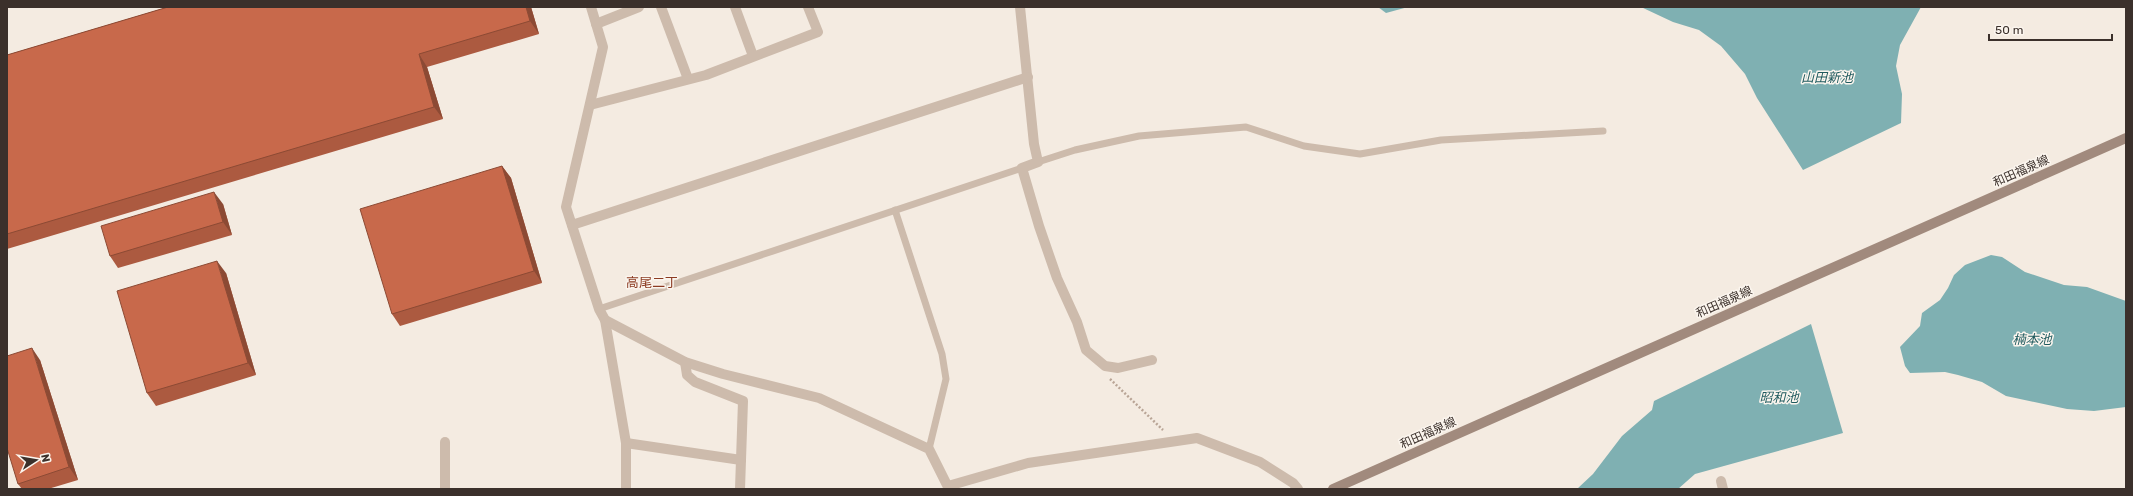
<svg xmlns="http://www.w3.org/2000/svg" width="2133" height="496" font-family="Rubik,'Noto Sans JP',sans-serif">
<rect width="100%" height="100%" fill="#f4ebe1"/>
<g fill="#7fb0b2">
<path d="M1378,7H1408L1386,13Z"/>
<path d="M1641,7H1921L1900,45L1896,66L1902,94L1901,123L1803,170L1757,98L1745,74L1721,46L1699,30L1673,22Z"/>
<path d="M1991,255L2002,257L2025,272L2064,285L2087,287L2126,301V407L2094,411L2067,409L2006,396L1982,382L1958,375L1945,372L1910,373L1905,366L1900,347L1920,326L1922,313L1940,300L1948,288L1954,275L1965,265Z"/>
<path d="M1811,324L1843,433L1695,474L1678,489H1577L1593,474L1622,436L1652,410L1654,401Z"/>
</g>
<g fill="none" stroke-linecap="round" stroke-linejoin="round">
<path stroke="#b9a596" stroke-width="2.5" stroke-dasharray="2 2" stroke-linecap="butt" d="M1110,379L1163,430"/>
<g stroke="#cdbbac" stroke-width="7">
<path d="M1038,162L1075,150L1139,136L1246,127L1304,146L1360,154L1441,140L1603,131"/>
<path d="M895,210L942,354L946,379L929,449"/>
<path d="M599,309L1022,168"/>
</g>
<g stroke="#cdbbac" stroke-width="10">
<path d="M591,7L603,47L566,207L599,309L605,320L626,443V489"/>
<path d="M661,7L688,79"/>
<path d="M735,7L753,56"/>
<path d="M1020,7L1034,144L1038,162L1022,168L1039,226L1057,278L1077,322L1086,350L1105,366L1118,368L1152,360"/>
<path d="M596,24L639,7"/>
<path d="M590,105L706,75L818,32L808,7"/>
<path d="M572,225L1028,77"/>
<path d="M605,320L685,362L723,374L819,398L929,449L949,489"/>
<path d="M685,362L687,375L695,382L743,401L740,489"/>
<path d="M445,442V489"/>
<path d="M626,443L741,460"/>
<path d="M1721,481L1723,489"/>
<path d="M948,486L1028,463L1197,438L1260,462L1293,483L1298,489"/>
</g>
<path stroke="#a18a7d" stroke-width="10" d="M1333,489L2126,138"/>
</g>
<g fill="#ac5a40">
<path d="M168,7H531L539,34L427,67L443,119L7,249V55Z"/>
<path d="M502,166L511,178L542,283L400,326L392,314Z"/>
<path d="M223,204L232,235L118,268L110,256Z"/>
<path d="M226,273L256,375L156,406L147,393Z"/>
<path d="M40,360L78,480L48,489H22L18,484Z"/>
</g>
<g fill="#8c4a34">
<path d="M526,7H531L539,34L530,21Z"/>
<path d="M419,54L427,67L443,119L434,107Z"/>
<path d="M502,166L511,178L542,283L534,271Z"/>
<path d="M214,192L223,204L232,235L223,222Z"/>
<path d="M217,261L226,273L256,375L248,363Z"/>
<path d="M32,348L40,360L78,480L69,467Z"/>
</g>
<g fill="#c8694b" stroke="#8c4a34">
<path d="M168,7H526L530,21L419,54L434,107L7,234V55Z"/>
<path d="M502,166L534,271L392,314L360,209Z"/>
<path d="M214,192L223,222L110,256L101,226Z"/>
<path d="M217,261L248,363L147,393L117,291Z"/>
<path d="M32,348L69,467L18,484L7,448V356Z"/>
</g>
<g text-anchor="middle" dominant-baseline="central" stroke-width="3" stroke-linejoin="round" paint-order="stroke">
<g font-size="12" fill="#3b302b" stroke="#fbf5ee">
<text transform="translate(2021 171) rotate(-24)">和田福泉線</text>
<text transform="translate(1724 302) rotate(-24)">和田福泉線</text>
<text transform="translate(1428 433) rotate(-24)">和田福泉線</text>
</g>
<g font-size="13" font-style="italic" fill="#1f5a5e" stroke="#fbf5ee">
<text x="1827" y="77">山田新池</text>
<text x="2032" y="339">楠本池</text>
<text x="1779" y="397">昭和池</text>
</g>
<g font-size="13" fill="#8c3b22" stroke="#fbf5ee">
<text x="652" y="282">高尾二丁</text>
</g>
</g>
<rect width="2133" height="496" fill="none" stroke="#3b302b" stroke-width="16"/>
<g transform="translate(36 460) rotate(78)" stroke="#fbf5ee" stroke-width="3" paint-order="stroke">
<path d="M0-3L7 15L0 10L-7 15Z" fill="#3b302b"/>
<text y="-6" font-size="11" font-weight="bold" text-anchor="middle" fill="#3b302b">N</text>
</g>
<path d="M1989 34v6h123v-6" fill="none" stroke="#3b302b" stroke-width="2"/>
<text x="1995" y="34" font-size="12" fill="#3b302b" stroke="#fbf5ee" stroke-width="3" paint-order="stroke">50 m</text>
</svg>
